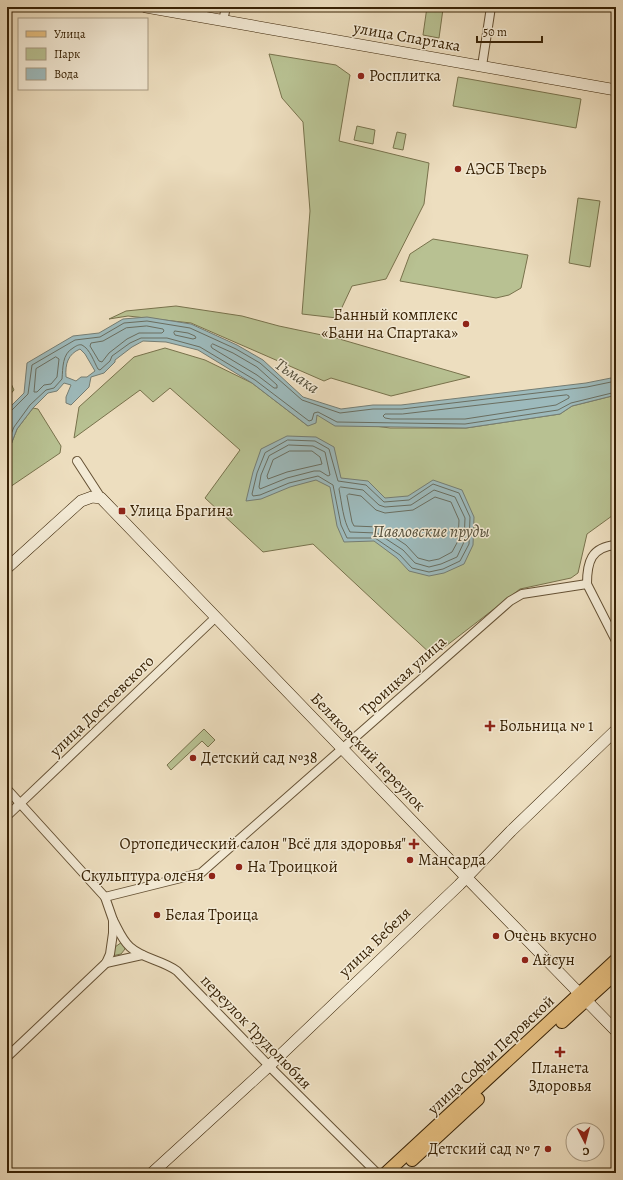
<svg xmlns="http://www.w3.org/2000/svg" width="623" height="1180" font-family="Alegreya,serif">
<rect width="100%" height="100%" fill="#eddebf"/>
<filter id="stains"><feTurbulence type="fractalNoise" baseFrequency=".005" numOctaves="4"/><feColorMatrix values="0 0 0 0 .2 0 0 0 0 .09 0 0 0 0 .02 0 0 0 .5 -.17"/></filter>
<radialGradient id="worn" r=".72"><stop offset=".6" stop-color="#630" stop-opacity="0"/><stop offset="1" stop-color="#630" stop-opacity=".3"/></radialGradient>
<g fill="#b8c192" stroke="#78724c">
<path d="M427,7L443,9L439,38L423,35Z"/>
<path d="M269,54L336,65L350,75L339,141L429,163L424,204L386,279L352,286L337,318L302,314L310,211L303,122L282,98Z"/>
<path d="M458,77L581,99L576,128L453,106Z"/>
<path d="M357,126L375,130L373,144L354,140Z"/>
<path d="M397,132L406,134L403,150L393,148Z"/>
<path d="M578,198L600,201L590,267L569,263Z"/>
<path d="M433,239L528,255L521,288L509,295L496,298L400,281L410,254Z"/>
<path d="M176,306L242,316L279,326L336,338L470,377L391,396L331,378L324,381L191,323L128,316L109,319L126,311Z"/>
<path d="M165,348L205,360L252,383L308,426L317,415L375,426L390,428H466L560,414L572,406L616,395V513L587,534L578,573L571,578L520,589L433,656L313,544L263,552L205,498L240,450L170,388L153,402L140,390L74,438L79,407L134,357Z"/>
<path d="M7,375L14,390L7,398Z"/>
<path d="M33,408L38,409L61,446L60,453L7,489V455L17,429Z"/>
<path d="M204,729L215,740L208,747L202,741L171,770L167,765Z"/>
<path d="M122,942L125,944V949L121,954L112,956L115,947Z"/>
</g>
<g fill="#9dbabc" stroke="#757d73" fill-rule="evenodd">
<path d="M147,317L191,324L237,345L263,360L303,397L341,409L373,405H401L586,383L616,377V395L572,406L560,414L466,428L335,426L317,415L316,423L308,426L252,383L198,350L166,342L143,341L132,347L115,360V362L104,373L91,377L89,387L71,405L66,403V397L71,385L64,383L57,391L48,393L33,408L17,429L7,455V410L24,393L27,363L73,336L99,333L123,319ZM80,349L85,354L95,371L87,377H81L76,381L66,377C65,364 68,354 80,349Z"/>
<path d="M287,436L316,437L334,447L341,478L368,481L385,498L408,496L433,480L462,490L474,517L473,545L464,564L444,573L429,576L409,571L397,558L374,541L344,542L337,526L330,487L316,480L290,487L261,499L246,501L253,472L261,449Z"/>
</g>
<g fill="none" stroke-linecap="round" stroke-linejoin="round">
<g stroke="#6a6e60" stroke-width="1">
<path d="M147,326L163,329L164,331L162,333H139L127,339L109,353L102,362L99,361L90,346L91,343L103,341L126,328Z"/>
<path d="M175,331L188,333L195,336L196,338L193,339L175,335L174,333Z"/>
<path d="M213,344L233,353L257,367L277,385V388H274L257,375L212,348L211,346Z"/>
<path d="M56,357L59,359L57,377L51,384L44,385L37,392H34L36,369Z"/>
<path d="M567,395L569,396V398L556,405L465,419H391L385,418L383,416L385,414H402Z"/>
<path d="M7,413L11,411L28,394L32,365L75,340L100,337L124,323L147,321L190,328L236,349L260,363L302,400L340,413L373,409H402L587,387L616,381"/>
<path d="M288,440L315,441L329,449L338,481L366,485L384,502L409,500L433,484L459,493L470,517L469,544L460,561L443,569L429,572L412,568L400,555L375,538H347L341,525L333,485L318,476L289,483L260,495L253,496L252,494L257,473L265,453Z"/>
<path d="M7,444L14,427L30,405L46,390L54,388L62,379C63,368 62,354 73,348C76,346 79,344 82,345C90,349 94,362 98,369L100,370L110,361L112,356L130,343L141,338H167L200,347L255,380L309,421L312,420L314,413L318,412L337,422L465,424L558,410L571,403L616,392"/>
<path d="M289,445L313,446L325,452L330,475L328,476L320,471H314L287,478L260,489L259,487L261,475L269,456Z"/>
<path d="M290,451H312L320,457L322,464L287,472L268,479L267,476L273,460Z"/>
<path d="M341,487L363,490L379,505L385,507L411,505L434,490L455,497L465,518L464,542L457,557L441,564L429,567L415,563L403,550L377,533L350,532C343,520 342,504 339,489Z"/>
<path d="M349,494L361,496L376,510L385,513L413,510L435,497L451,502L459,520L458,541L452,552L439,559L429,561L418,558L406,545L379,527L354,526L352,522L347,496Z"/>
</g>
<defs>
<g id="street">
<path d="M223,21L226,7"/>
<path d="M482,66L491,7"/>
<path d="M77,461L101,498"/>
<path d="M616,545C591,547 587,562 587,584L616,641"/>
<path d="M7,789L105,897L113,920V933L110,954L106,963L7,1057"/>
<path d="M7,816L216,617"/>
<path d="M105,897L201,873L510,601L522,594L587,584"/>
<path d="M113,920C118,929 122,940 130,947C143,959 162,960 177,971L275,1072L377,1173"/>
<path d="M106,963L142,955"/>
</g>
<g id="secondary">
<path d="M146,7L616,90"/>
<path d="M7,568L81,501L92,497L101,498L466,877L616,1031"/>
<path d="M152,1173L269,1066L459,885L511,831L616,730"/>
</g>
<g id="primary">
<path d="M562,1022L616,973"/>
<path d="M412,1160L478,1099"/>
<path d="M386,1173L616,960"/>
</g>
</defs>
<use href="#street" stroke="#655134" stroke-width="10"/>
<use href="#secondary" stroke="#382205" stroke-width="12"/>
<use href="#primary" stroke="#382205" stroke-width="14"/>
<use href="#street" stroke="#f3ead5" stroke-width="8"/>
<use href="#secondary" stroke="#f3ead5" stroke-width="11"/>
<use href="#primary" stroke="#e6bf80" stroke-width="12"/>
</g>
<g fill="#8f2418" stroke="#f3ead5" stroke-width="1.5">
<circle cx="361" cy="76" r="4"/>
<circle cx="458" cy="169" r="4"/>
<circle cx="466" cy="324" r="4"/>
<rect x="118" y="507" width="8" height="8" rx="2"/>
<path d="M488 720h4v4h4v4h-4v4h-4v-4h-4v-4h4z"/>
<circle cx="193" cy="758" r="4"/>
<path d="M412 838h4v4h4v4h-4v4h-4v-4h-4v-4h4z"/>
<circle cx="410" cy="860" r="4"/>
<circle cx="239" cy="867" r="4"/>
<circle cx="212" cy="876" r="4"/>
<circle cx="157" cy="915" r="4"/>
<circle cx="496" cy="936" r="4"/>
<circle cx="525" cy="960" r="4"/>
<path d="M558 1046h4v4h4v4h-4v4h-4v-4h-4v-4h4z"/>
<circle cx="548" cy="1149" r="4"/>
</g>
<g text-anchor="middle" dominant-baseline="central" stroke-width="3" stroke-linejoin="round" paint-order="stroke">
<g font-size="16" fill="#382205" stroke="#f3ead5">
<text transform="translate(407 37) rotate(10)">улица Спартака</text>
<text transform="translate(403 676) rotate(-42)">Троицкая улица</text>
<text transform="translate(102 706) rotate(-44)">улица Достоевского</text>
<text transform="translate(368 752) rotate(46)">Беляковский переулок</text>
<text transform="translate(375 942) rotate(-44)">улица Бебеля</text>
<text transform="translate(256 1032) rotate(46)">переулок Трудолюбия</text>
<text transform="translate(491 1055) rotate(-43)">улица Софьи Перовской</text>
</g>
<g font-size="16" fill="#382205" stroke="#f3ead5" text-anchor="start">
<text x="369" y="76">Росплитка</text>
<text x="466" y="169">АЭСБ Тверь</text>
<text x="458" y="315" text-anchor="end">Банный комплекс<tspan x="458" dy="18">«Бани на Спартака»</tspan></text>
<text x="130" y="511">Улица Брагина</text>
<text x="499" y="726">Больница № 1</text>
<text x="201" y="758">Детский сад №38</text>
<text x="406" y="844" text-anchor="end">Ортопедический салон "Всё для здоровья"</text>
<text x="418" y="860">Мансарда</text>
<text x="247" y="867">На Троицкой</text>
<text x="204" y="876" text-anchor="end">Скульптура оленя</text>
<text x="165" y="915">Белая Троица</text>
<text x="504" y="936">Очень вкусно</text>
<text x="533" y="960">Айсун</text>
<text x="560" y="1068" text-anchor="middle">Планета<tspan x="560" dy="18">Здоровья</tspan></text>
<text x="540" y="1149" text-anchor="end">Детский сад № 7</text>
</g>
<g font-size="17" font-style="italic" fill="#56503c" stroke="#f3ead5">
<text transform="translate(297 376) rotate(34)">Тьмака</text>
<text x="431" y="531">Павловские пруды</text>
</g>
</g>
<rect width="623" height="1180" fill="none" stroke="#eddebf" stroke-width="24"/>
<rect x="8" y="8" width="607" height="1164" fill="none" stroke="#382205" stroke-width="2"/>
<rect x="12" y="12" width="599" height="1156" fill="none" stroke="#382205"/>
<rect x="18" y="18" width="130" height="72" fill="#f3ead5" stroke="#a89a82"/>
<rect x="26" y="31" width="20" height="6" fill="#e6bf80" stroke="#a89a82"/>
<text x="54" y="38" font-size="12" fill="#382205">Улица</text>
<rect x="26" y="48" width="20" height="12" fill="#b8c192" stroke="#a89a82"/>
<text x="54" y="58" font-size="12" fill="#382205">Парк</text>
<rect x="26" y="68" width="20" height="12" fill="#9dbabc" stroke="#a89a82"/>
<text x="54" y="78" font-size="12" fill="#382205">Вода</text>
<g transform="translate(585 1142) rotate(174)"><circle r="19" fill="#f3ead5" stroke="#a89a82"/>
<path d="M0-3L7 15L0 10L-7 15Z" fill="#8f2418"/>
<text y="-6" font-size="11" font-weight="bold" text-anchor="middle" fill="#382205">С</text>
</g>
<path d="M477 36v6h65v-6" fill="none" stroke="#382205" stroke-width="2"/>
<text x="483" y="36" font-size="12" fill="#382205" stroke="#f3ead5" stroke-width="3" paint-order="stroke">50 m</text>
<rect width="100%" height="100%" filter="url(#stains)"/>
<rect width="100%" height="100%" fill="url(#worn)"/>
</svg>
